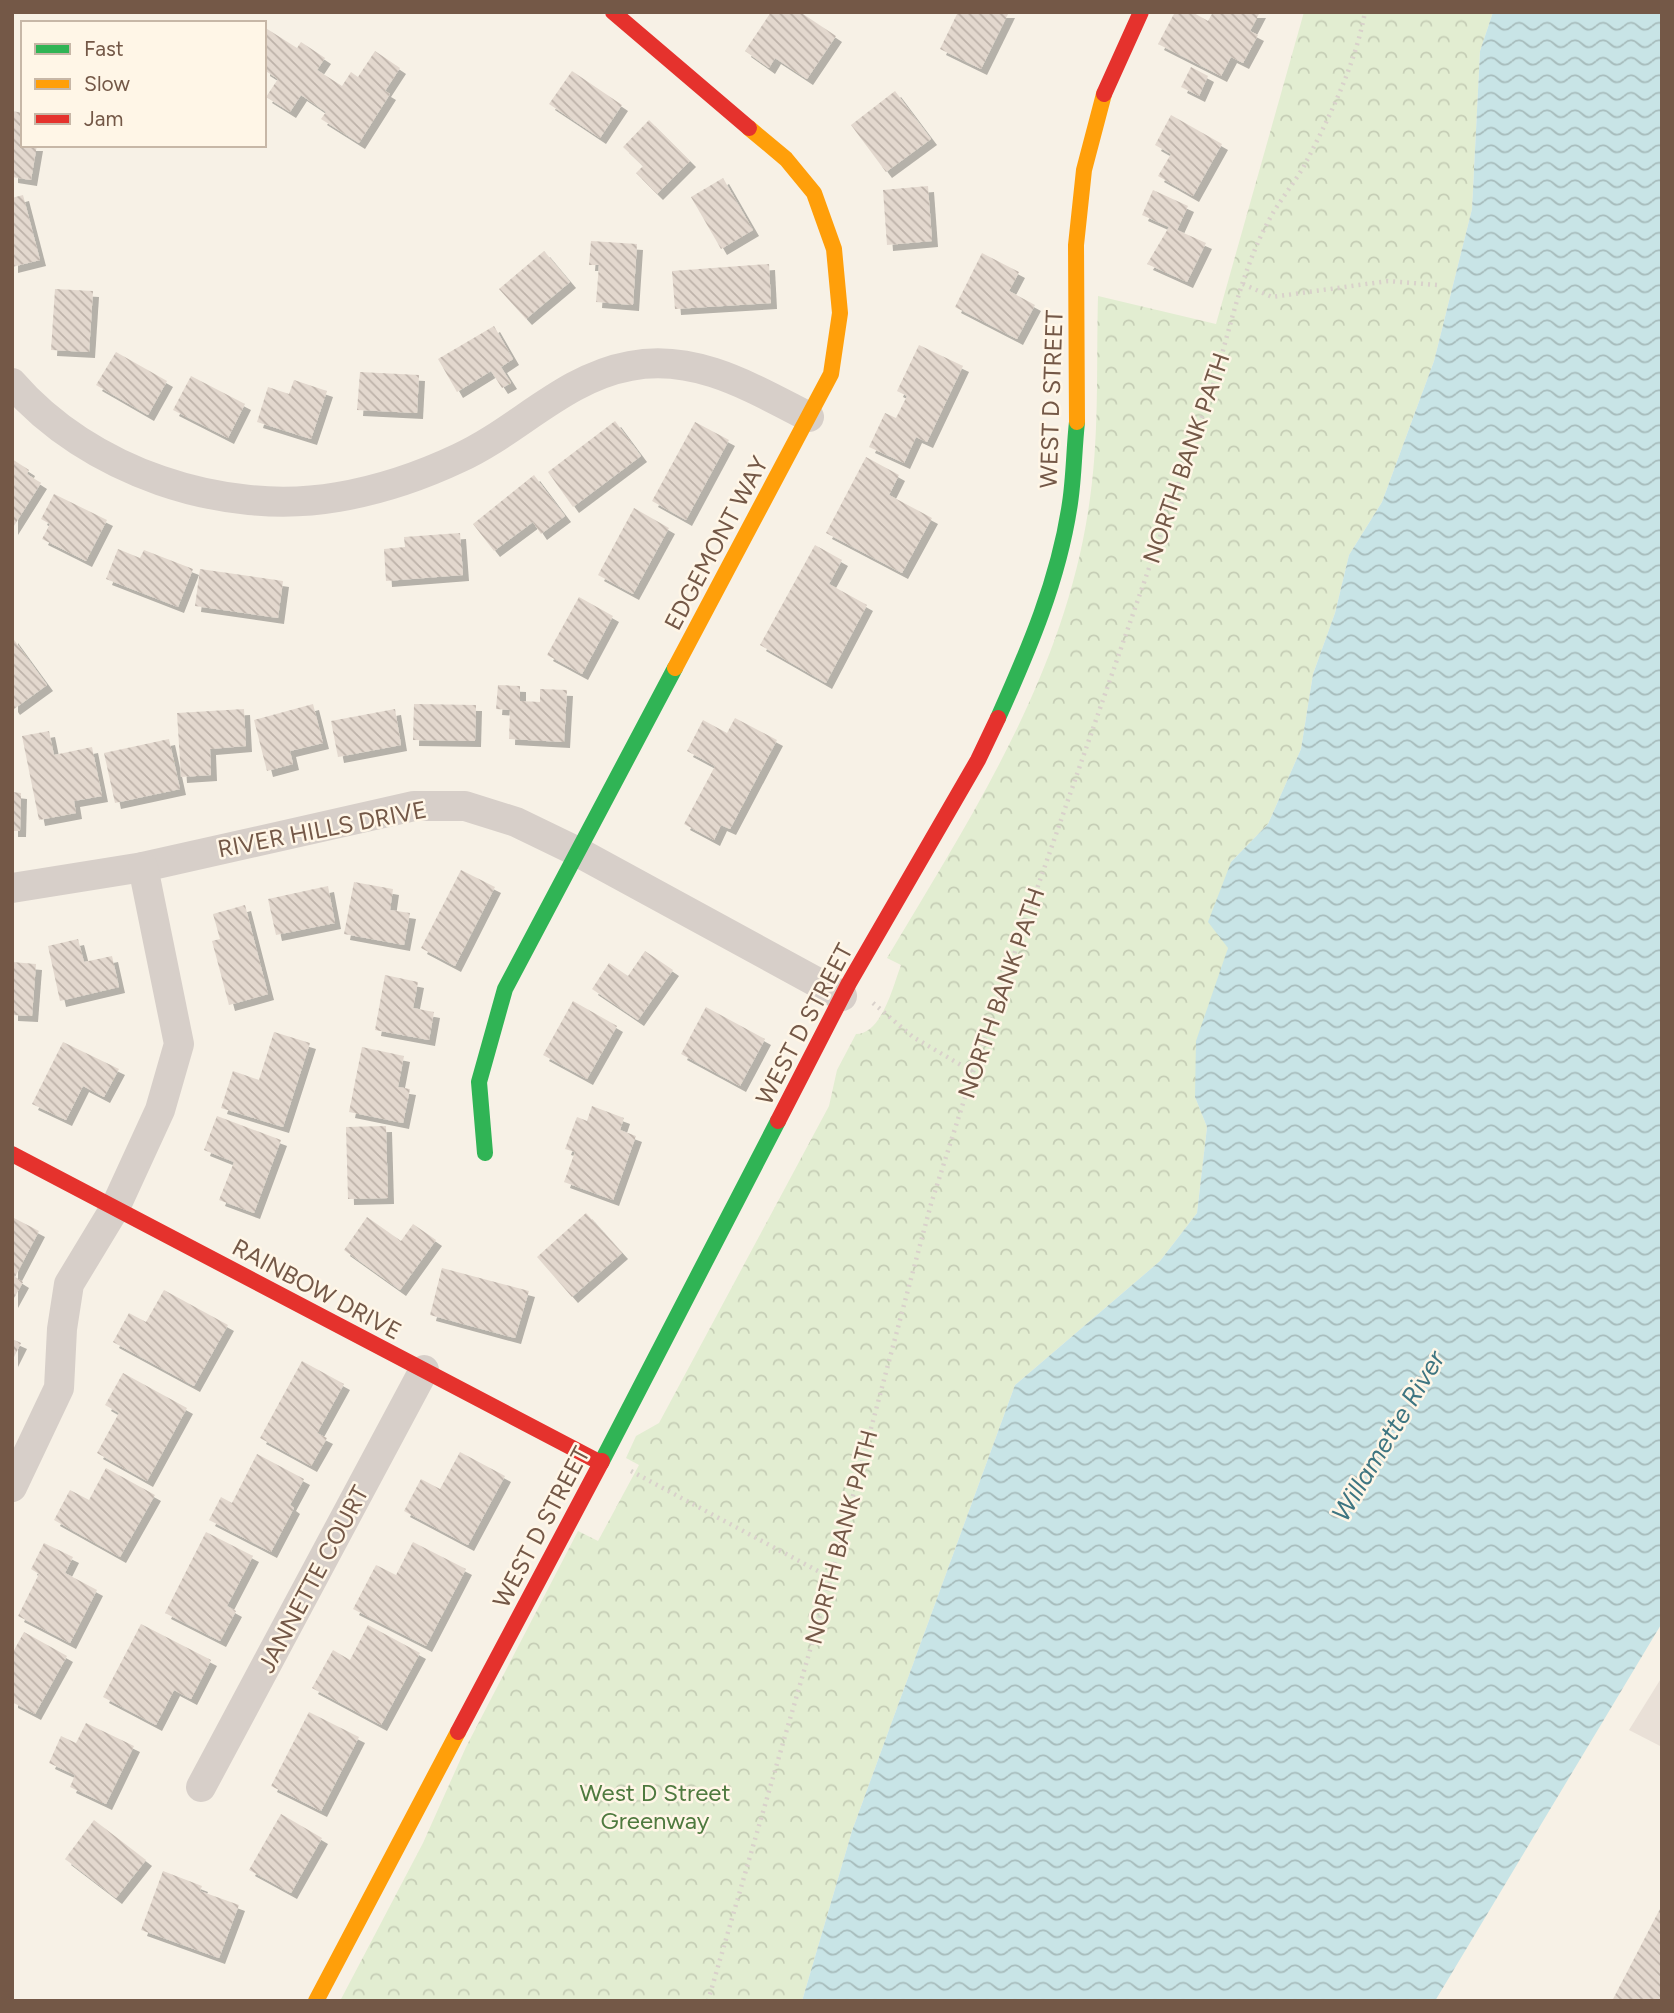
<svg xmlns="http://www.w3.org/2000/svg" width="1674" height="2013" font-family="Figtree,sans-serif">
<defs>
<pattern id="park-crowns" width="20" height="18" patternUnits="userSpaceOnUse" patternTransform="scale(1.75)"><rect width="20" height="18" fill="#e2edd1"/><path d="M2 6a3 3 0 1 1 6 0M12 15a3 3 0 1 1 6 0" fill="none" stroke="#c5cdb5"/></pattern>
<pattern id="water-waves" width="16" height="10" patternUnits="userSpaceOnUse" patternTransform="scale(1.75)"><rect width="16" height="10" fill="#c8e4e6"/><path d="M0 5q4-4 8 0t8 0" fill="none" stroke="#a7bcbc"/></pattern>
<pattern id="building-back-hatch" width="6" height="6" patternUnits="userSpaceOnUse" patternTransform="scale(1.75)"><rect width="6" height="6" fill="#e3d8ce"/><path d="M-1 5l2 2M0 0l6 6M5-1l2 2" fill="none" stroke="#bdb2a9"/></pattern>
<filter id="shadow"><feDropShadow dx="6" dy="6" stdDeviation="0" flood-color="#0004"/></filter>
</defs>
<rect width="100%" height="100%" fill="#f7f1e6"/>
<path fill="#e9e0d7" d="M1662,1677V1747L1629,1730Z"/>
<path fill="url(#park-crowns)" d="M1304,12H1493L1480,51L1472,209L1434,361L1382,502L1349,555L1335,613L1313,674L1301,749L1268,824L1231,862L1228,948L1195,1097L1207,1127L1197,1213L1160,1261L1015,1385L852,1831L802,2001H340L423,1843L466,1747L578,1531L598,1541L639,1465L626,1458L636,1436L659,1423L829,1106L837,1070L856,1034C882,1034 893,986 901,965L887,958C971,817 1062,678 1088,512C1100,440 1096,369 1098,296L1216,324Z"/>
<path fill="url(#water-waves)" d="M1493,12H1662V1623L1435,2001H802L852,1831L1015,1385L1160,1261L1197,1213L1207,1127L1195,1097L1196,1041L1228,948L1208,922L1231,862L1268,824L1301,749L1313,674L1335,613L1349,555L1382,502L1434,361L1472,209L1480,51Z"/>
<g fill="url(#building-back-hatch)" filter="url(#shadow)">
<path d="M771,12H800L836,36L807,79L775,58L769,68L745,51Z"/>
<path d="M958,12H1009L981,69L940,49Z"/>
<path d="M1175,12H1192L1208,21L1213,12H1260L1250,31L1258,35L1243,63L1231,57L1221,76L1158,44Z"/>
<path d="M264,27L297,48L301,42L325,58L317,70L342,86L351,72L358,77L375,51L400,68L385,91L390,94L359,143L321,119L326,112L301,95L290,112L266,97L278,79L264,70Z"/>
<path d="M1191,67L1208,76L1199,96L1181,87Z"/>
<path d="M572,71L622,105L600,138L549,104Z"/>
<path d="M895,91L931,139L886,172L851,125Z"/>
<path d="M12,111L23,113V145H37L31,180L12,177Z"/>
<path d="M1171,115L1222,144L1193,196L1158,176L1171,154L1155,145Z"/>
<path d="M649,120L690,161L657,194L636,173L643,166L623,147Z"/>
<path d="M723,178L753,230L721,249L691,197Z"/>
<path d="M928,186L932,241L887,245L883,190Z"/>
<path d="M1153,190L1188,206L1177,230L1206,243L1187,282L1147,264L1169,227L1142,215Z"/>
<path d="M23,195L40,260L12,267V198Z"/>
<path d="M591,241L637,244L633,305L596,302L599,265H589Z"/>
<path d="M544,251L570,282L526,319L499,289Z"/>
<path d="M982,253L1019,272L1009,291L1035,305L1017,339L955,307Z"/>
<path d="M769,264L771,303L675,309L672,271Z"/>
<path d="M55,289L93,291L89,352L51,350Z"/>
<path d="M494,326L513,359L501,367L511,383L502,388L491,371L457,392L438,359Z"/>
<path d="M919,345L963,366L927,442L916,437L904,463L869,447L885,413L896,418L907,396L897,391Z"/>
<path d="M116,352L167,381L148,415L96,385Z"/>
<path d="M360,372L419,375L417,413L357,410Z"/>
<path d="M191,376L245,404L228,438L173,410Z"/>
<path d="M294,380L327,391L311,439L257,422L268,387L289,394Z"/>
<path d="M615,421L641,456L573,507L548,472Z"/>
<path d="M695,422L729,440L686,520L652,501Z"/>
<path d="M866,457L899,475L889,495L932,518L902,573L826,533Z"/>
<path d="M12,459L29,470L27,474L41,483L12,529Z"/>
<path d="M534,475L565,516L541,534L533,522L494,551L473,524Z"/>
<path d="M54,494L107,520L86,561L42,539L50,524L41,519Z"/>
<path d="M634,508L669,528L633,594L598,575Z"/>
<path d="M460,533L463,575L386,581L384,549L405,547L404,537Z"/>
<path d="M815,545L842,560L829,584L867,605L826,683L760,645Z"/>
<path d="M118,549L140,558L144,550L193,569L178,607L106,579Z"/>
<path d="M200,569L283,581L278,618L195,606Z"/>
<path d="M579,597L613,616L582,674L547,655Z"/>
<path d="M12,637L47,685L14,709L12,706Z"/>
<path d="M498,685L520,686V701L540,702V689L567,690L564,742L509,739L510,710L496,709Z"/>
<path d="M313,704L323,743L290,751L293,764L267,771L254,720Z"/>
<path d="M414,704L476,705L475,741L413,740Z"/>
<path d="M244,709L246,746L210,749L211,775L181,777L177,713Z"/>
<path d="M395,709L401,745L338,757L331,721Z"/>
<path d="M735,718L777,740L730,829L721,825L714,840L684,824L715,766L687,751L703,720L727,733Z"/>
<path d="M49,731L54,755L92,747L102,796L74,801L76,813L39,820L22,736Z"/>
<path d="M169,739L180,789L115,803L104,753Z"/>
<path d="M12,792L21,793L20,831H12Z"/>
<path d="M461,870L495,887L455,966L421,948Z"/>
<path d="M354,882L393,889L390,910L410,913L404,945L344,934Z"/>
<path d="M328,886L335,923L276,935L268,899Z"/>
<path d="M245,905L268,994L229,1005L212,941L220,939L213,914Z"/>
<path d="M78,939L84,962L112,956L119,987L60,1001L48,946Z"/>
<path d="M645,951L673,970L638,1020L592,989L609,963L628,976Z"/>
<path d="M12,962L36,964L32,1016L12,1015Z"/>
<path d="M385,975L418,982L413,1008L434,1012L429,1040L375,1030Z"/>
<path d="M573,1001L617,1026L587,1079L543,1055Z"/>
<path d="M706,1007L765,1039L740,1086L681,1054Z"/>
<path d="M274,1032L310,1043L283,1127L221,1108L233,1071L259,1080Z"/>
<path d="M63,1042L119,1069L104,1097L83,1086L66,1120L32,1104Z"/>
<path d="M362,1047L404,1056L398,1087L410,1089L403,1123L349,1112Z"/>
<path d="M592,1106L624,1118L620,1130L636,1136L613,1200L564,1182L575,1152L565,1149L577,1117L587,1121Z"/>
<path d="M217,1116L281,1140L254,1213L219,1200L234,1162L204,1150Z"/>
<path d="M386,1126L388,1198L348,1199L346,1127Z"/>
<path d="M586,1213L622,1253L572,1297L537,1257Z"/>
<path d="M12,1217L39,1231L15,1277L23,1282L12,1302Z"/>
<path d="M367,1217L401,1241L413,1224L436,1240L400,1290L344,1250Z"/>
<path d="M442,1268L529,1291L515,1338L430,1315Z"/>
<path d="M164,1290L228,1325L194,1386L113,1342L129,1313L146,1322Z"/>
<path d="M12,1339L21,1343L12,1361Z"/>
<path d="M302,1361L344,1384L317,1433L327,1438L311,1466L260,1438Z"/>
<path d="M123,1373L187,1408L147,1481L97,1453L119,1413L105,1405Z"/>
<path d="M460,1452L505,1476L468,1545L404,1511L421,1479L440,1489Z"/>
<path d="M257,1454L304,1479L290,1505L294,1508L271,1552L209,1520L221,1497L232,1503Z"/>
<path d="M106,1468L155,1495L120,1557L54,1520L70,1490L89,1500Z"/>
<path d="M206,1532L253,1556L227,1606L236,1611L220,1641L165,1613Z"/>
<path d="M413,1542L466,1569L426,1646L353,1609L376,1565L396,1575Z"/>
<path d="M44,1543L73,1557L65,1573L97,1590L70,1643L18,1616L39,1574L31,1569Z"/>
<path d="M141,1624L211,1660L191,1699L174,1690L156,1725L103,1697Z"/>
<path d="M368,1625L420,1653L381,1725L312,1688L333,1650L350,1660Z"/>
<path d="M24,1632L67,1656L35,1714L12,1702V1654Z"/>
<path d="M309,1712L359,1737L321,1811L271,1786Z"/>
<path d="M86,1723L134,1746L106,1804L70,1787L75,1775L49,1763L61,1736L76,1743Z"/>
<path d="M281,1814L322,1838L291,1893L249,1870Z"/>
<path d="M94,1820L146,1860L116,1898L65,1859Z"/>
<path d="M163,1871L202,1886L200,1891L239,1905L219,1958L141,1930Z"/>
<path d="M1662,1905V2001H1612Z"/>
</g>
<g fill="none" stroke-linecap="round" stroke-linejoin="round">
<g stroke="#d9d1cb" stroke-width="4.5" stroke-dasharray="2 5" stroke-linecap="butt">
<path d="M1243,284L1272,297L1388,281L1437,285"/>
<path d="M873,1003L913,1037L973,1072"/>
<path d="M631,1471L831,1578"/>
<path d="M708,2001L831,1578L931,1204L973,1072L1214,382C1230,329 1242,269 1269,220C1279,201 1293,185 1304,166C1329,118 1355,66 1365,12"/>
</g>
<g stroke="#d7cfc9" stroke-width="30">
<path d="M12,383C88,471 223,517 338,497C379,490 421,476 459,458C518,431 564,378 630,366C695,353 752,388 809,417"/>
<path d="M12,888L143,867L414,806H465L516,822L578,852L842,996"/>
<path d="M12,1487L59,1388L62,1329L69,1284L115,1208L160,1110L179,1044L143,867"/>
<path d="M201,1787L424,1370"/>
</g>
<g stroke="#30b455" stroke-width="16">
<path d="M998,718C1029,649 1059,579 1070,503C1074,477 1074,449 1077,422"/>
<path d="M485,1153L479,1082L505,989L675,668"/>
<path d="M602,1461L778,1121"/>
</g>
<g stroke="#ff9f0a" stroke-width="16">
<path d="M1077,422L1076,245L1084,170L1104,94"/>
<path d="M675,668L831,374L840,313L834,249L814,193L786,159L749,128"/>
<path d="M316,2001L458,1732"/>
</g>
<g stroke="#e5322d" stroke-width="16">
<path d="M613,12L749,128"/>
<path d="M1104,94L1141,12"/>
<path d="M778,1121L849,983L978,760L998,718"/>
<path d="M12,1154L601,1463"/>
<path d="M458,1732L602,1461"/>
</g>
</g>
<g text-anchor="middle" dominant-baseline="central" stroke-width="5" stroke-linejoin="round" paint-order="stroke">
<g font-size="24" fill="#745847" stroke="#fff6e7">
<text transform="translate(1051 399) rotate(-88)">WEST D STREET</text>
<text transform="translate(1186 458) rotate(-71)">NORTH BANK PATH</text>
<text transform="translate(716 543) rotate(-62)">EDGEMONT WAY</text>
<text transform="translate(322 829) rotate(-11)">RIVER HILLS DRIVE</text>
<text transform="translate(1001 993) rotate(-71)">NORTH BANK PATH</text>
<text transform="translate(804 1024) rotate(-62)">WEST D STREET</text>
<text transform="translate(317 1289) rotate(28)">RAINBOW DRIVE</text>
<text transform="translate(541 1527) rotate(-62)">WEST D STREET</text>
<text transform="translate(841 1537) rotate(-75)">NORTH BANK PATH</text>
<text transform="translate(313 1579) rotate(-62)">JANNETTE COURT</text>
</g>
<g font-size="24" fill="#4f7a3f" stroke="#fff6e7">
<text x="655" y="1792">West D Street<tspan x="655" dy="28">Greenway</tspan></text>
</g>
<g font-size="26" font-style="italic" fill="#3e7581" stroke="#fff6e7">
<text transform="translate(1388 1436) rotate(-59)">Willamette River</text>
</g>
</g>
<rect width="1674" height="2013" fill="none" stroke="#745847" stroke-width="28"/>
<rect x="21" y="21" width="245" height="126" fill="#fff6e7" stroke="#c7b7a7" stroke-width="2"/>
<rect x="35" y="44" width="35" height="10" fill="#30b455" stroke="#c7b7a7" stroke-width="2"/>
<text x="84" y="56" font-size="21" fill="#745847">Fast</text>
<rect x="35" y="79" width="35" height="10" fill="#ff9f0a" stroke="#c7b7a7" stroke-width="2"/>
<text x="84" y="91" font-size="21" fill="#745847">Slow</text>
<rect x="35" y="114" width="35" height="10" fill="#e5322d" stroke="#c7b7a7" stroke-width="2"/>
<text x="84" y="126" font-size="21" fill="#745847">Jam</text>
</svg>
